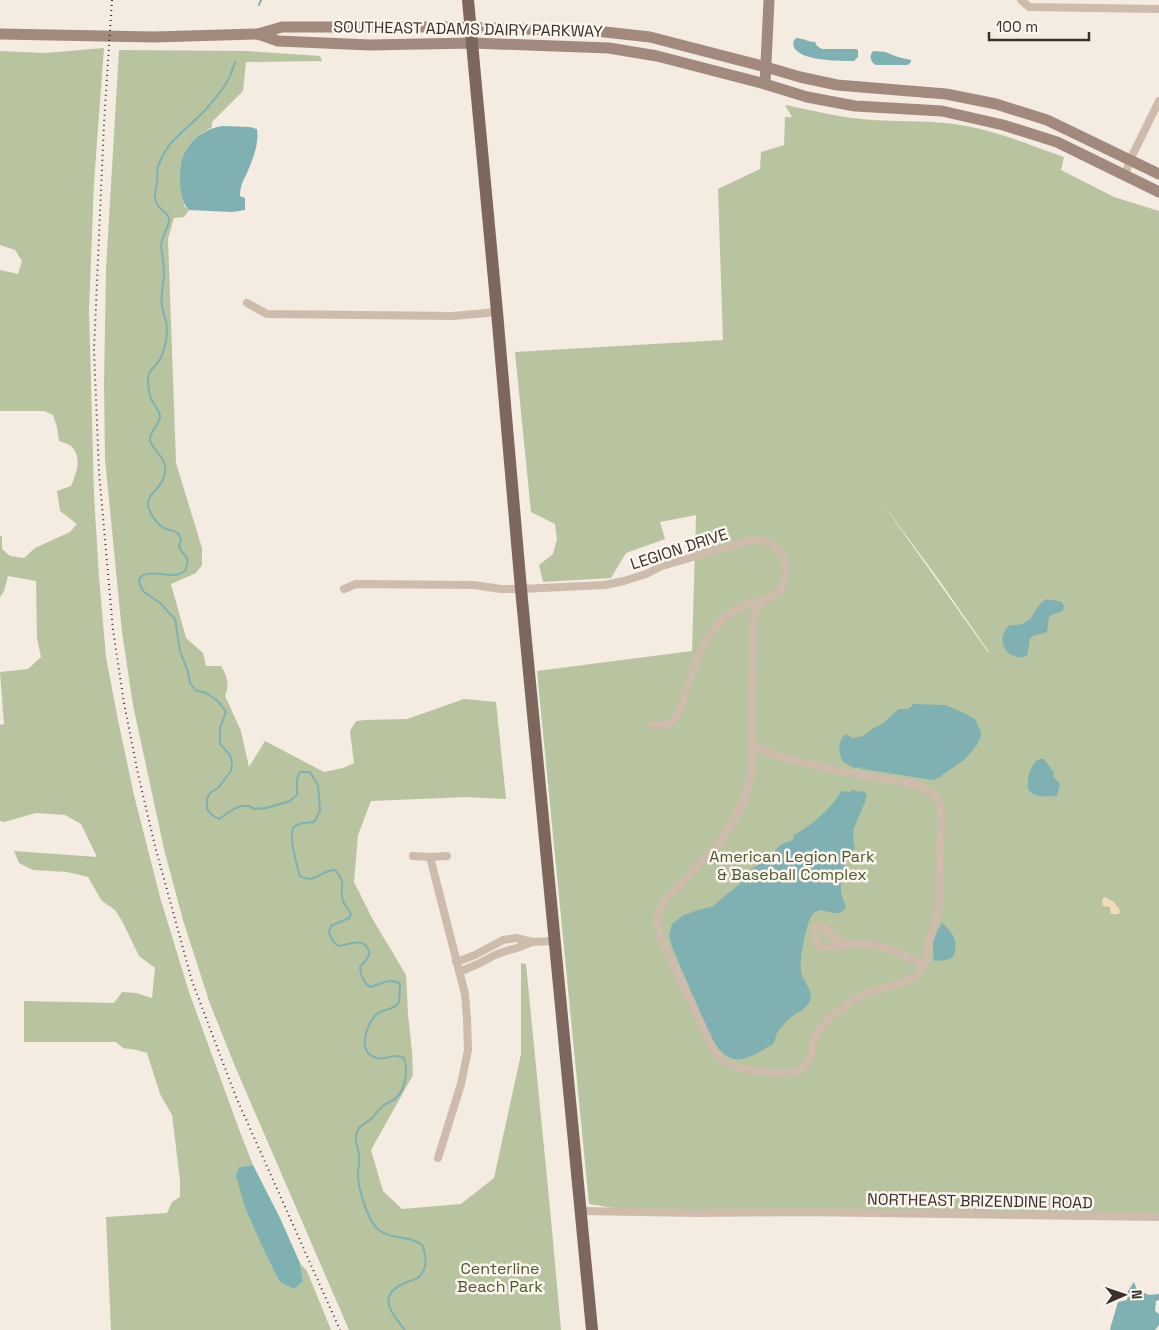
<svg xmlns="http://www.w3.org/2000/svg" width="1159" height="1330" font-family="'Space Grotesk',sans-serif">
<rect width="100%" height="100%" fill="#f4ebe1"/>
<g fill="#b8c4a0" fill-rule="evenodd">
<path d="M104,48L94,182L89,310L94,495L99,577L106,657L119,725L134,795L160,897L189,992L240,1132L253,1165L239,1167L246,1210L279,1281H303L300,1263L307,1271L331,1330H111L106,1217L167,1213L172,1202L180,1197V1180L172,1115L160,1094L147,1053L137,1050L123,1048L116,1042H24V1001L114,1003L122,992L136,993L152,998L155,968L139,956L122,921L115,910L102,901L88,877L67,872L33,870L19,863L14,851L97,857L81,824L65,815L36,813L4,822L0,821V725L4,724L0,672L28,669L41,657L37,638L36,581L8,576L4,591L0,597V536H2V549L10,556L24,558L35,548L70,532L77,524L60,511L57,491L71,486C76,474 83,458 71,446C68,444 63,442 59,441L57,427L53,415L44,411H0V270L18,274L22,261L15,250L0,245V51L45,53Z"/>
<path d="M119,50L246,51L320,56L322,61L246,62L243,91L212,122V127L201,134L184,206L189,210L184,217L174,218L168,239L176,463L202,548V565L196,573L171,584L186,638L203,653L206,666H221C227,676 230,685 225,696L241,731L249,767L265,741L324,772L343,768L354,763L350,731L356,721L365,720L407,719L464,699L496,702L506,799L466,797L371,801L358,835L354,882L372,918L406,975L408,1014L412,1052L413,1075L371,1150L383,1191L402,1209L461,1204L494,1178L521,1054V963L526,964L551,1219L561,1330H349L234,1064L209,1001L183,920L164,849L133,705L122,632L105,459L104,384L106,269Z"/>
<path d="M785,105C814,111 843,118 872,120C903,122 935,120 966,126C1000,132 1032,146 1064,157L1061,170L1114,197L1159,211V1217L638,1212L589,1204L537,671L692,651L696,515L660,522L665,539L626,553L611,578L543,582L539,565L553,554L557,539L555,524L531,512L515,352L723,340L718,189L760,169L761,152L784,145L785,117H792ZM880,500L939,580L989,652H988Z"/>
</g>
<path fill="#efdcb8" d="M1105,897L1114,902L1120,910L1119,914H1111L1110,907L1103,906L1102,899Z"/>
<g fill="#7fb0b2">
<path d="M796,38C803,38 808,42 815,42L817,46L822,49H856L858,50V57L854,61H850C837,61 804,60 796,50C793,47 794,46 793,42Z"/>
<path d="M873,51L885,52L898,57L911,60V62L908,65H876C870,62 869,56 873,51Z"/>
<path d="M223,126L250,127L257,129C259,145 253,158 247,173C243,181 240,186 240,196L245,198V210L232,212L189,210C182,203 181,193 180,184C180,178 180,170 181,164C185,144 203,128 223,126Z"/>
<path d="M1047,599L1062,602L1064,606L1063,611C1043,617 1051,615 1047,632L1033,636L1030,639L1027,656C1007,663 993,639 1010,625C1038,626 1030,608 1047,599Z"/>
<path d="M914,704L945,705L962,712L975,719L981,732V736L977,745L964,760L938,778L933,780L862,769L860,767L854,768L842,761C839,753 837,740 846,734L852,738L863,736L875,727L882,724L899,709H908Z"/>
<path d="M1040,759H1044L1054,773L1053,776L1060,784L1057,796C1046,796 1035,799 1028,789C1027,778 1030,763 1040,759Z"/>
<path d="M853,790L858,792L861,791L865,792L867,797L854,828L853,840L855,848C846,855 838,884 842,896C843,900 845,902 846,907C840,917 831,912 821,910C817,911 814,912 812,915C806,923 799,962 801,972C803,981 814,991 810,1001C806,1010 797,1012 790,1018C786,1022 780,1028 777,1033C775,1037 776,1040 773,1044C745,1062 728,1070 710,1035L672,947L669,935L672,924L684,915L692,912L713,906L742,882L752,869L771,855L777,848L784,843L793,840L794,835C809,827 834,807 841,791L850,792Z"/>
<path d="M942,923C954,934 959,941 953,957L946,960L934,961C932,943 932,939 942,923Z"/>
<path d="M253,1165L280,1218L300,1263L303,1281L294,1289L279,1281L262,1246L246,1210L236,1176L239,1167Z"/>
<path d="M1134,1282L1137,1290L1149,1295L1159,1294V1300L1156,1301L1155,1311L1159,1314V1325L1155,1330H1111L1110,1329L1118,1302L1127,1300L1128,1291Z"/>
</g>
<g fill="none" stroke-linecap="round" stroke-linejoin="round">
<g stroke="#7fb0b2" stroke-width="2">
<path d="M259,5L261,0"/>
<path d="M235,62C233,67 232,72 230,76C227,84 214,100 208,107C191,127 168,138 159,164C156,170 158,176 157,182C156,190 153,197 157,204C159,209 168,213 169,218C171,223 161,238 161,246C162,255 164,264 164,273C164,283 160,296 162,306C163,314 167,321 167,329C167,339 164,353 159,361C155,367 149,370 148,377C148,384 149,393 151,399C154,405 159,410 160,416C160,425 149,431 150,440C153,453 170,457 164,477C162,488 146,494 148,506C150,514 158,526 166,529C171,531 175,530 179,534L181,540L179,547C185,558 191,557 185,571C182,573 178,575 174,575C163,576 146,569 139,579L140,585L144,592L160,603L175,619L180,651L188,672L190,683L195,690L206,693L218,701L226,712L220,728V744L230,755L232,763L231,771L218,788L210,793L207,799V809L212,815L219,819L232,810L241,806H249L255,809L266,808L290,801L297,795V779L300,772H310L318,785L319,797L320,811L314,822C307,823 299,822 294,827C288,836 297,866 300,876C315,885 320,870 335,870C349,887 338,886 343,900C344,906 349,909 351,914L349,918L331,926L329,933L333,941L338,946C348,945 363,937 368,949C370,953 370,953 368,957C366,961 363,963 360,967C361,976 362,981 370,987C380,984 391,977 400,984L399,1002C394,1011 383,1008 376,1015C365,1026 357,1053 377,1058C388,1061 391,1052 404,1058C408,1069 406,1088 397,1097C393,1101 389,1102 384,1105C379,1109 375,1115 371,1119C367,1122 362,1124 359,1128C352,1139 359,1146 359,1157C360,1163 358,1167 358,1173C357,1185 367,1217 375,1226C387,1241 410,1234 423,1246C425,1255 428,1266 422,1273C418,1280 412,1280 405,1283C376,1295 391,1313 405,1330"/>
</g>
<g stroke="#cdbbac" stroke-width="8">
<path d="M1021,0L1029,7L1159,9"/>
<path d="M1125,175L1130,160L1159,101"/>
<path d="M247,303L267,314L453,316L497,312"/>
<path d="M344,589L356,584L474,585L501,589H521L605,585L624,581L646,574L662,566L751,540C764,540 769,541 779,551C788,561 789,580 779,591C777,592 775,593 773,595C763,601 757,606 754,618L751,720L752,761L750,781L744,800L733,822L718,844L692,873L666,899L660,909L657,919L659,934L711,1045C716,1053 720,1060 729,1064C740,1070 781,1075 793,1073C797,1072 803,1068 806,1065C812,1058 811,1048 814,1040C820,1023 837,1012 851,1002C869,989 892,988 911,979C927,969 925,958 929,942C931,933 935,925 937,916C940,902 938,887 939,873C939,854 941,836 942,818C939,799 935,793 918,785L839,771L780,757L752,745"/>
<path d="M651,725C656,725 662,727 666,725C679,720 682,703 685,693C698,655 715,604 762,601"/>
<path d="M413,856L430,857L447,856"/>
<path d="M430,857L465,994L467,1019L468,1050L461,1084L438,1158"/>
<path d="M847,944L833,937L825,927L819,926L815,928C814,933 814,942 819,946C823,949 850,944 858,944C871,944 887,948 899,953C908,957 915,962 924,965"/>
<path d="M456,962L475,955L503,940L516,938L532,942L555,941"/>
<path d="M459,972L478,964L495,955L506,951L517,948L532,942"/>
<path d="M581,1211L699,1213L800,1212L1159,1217"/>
</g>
<g stroke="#a18a7d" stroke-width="11">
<path d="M0,34L154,37L258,34L282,27H452L596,31L650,37L766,67L800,77L837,85L946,94L996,104L1047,120L1159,174"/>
<path d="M258,34L278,41L370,45L472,43L609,48L657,56L765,84L807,97L855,106L942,111L1003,125L1057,142L1159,192"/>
<path d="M765,84L769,0"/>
</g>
<path stroke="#7d675c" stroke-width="12" d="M468,0L497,312L521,589L592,1330"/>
<path stroke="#3b302b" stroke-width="2" stroke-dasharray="1 4" stroke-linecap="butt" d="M112,0L104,123L94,350L99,472L113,630L124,703L138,774L155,846L192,981L236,1097L340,1330"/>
</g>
<g text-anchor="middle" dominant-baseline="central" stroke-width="5" stroke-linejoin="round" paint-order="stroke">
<g font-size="16" fill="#3b302b" stroke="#fbf5ee">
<text transform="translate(468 29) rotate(1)">SOUTHEAST ADAMS DAIRY PARKWAY</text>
<text transform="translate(679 549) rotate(-18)">LEGION DRIVE</text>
<text transform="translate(980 1201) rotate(1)">NORTHEAST BRIZENDINE ROAD</text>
</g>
<g font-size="16" fill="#4a5a2e" stroke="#fbf5ee">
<text x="792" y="856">American Legion Park<tspan x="792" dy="18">&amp; Baseball Complex</tspan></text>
<text x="500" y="1268">Centerline<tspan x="500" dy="18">Beach Park</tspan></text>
</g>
</g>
<g transform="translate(1124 1295) rotate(88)" stroke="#fbf5ee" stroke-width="4" paint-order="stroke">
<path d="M0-4L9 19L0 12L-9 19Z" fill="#3b302b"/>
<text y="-8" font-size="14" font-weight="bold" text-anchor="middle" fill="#3b302b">N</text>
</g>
<path d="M989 32v8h100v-8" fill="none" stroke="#3b302b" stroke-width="2.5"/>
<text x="996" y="32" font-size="15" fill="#3b302b" stroke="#fbf5ee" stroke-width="4" paint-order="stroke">100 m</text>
</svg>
